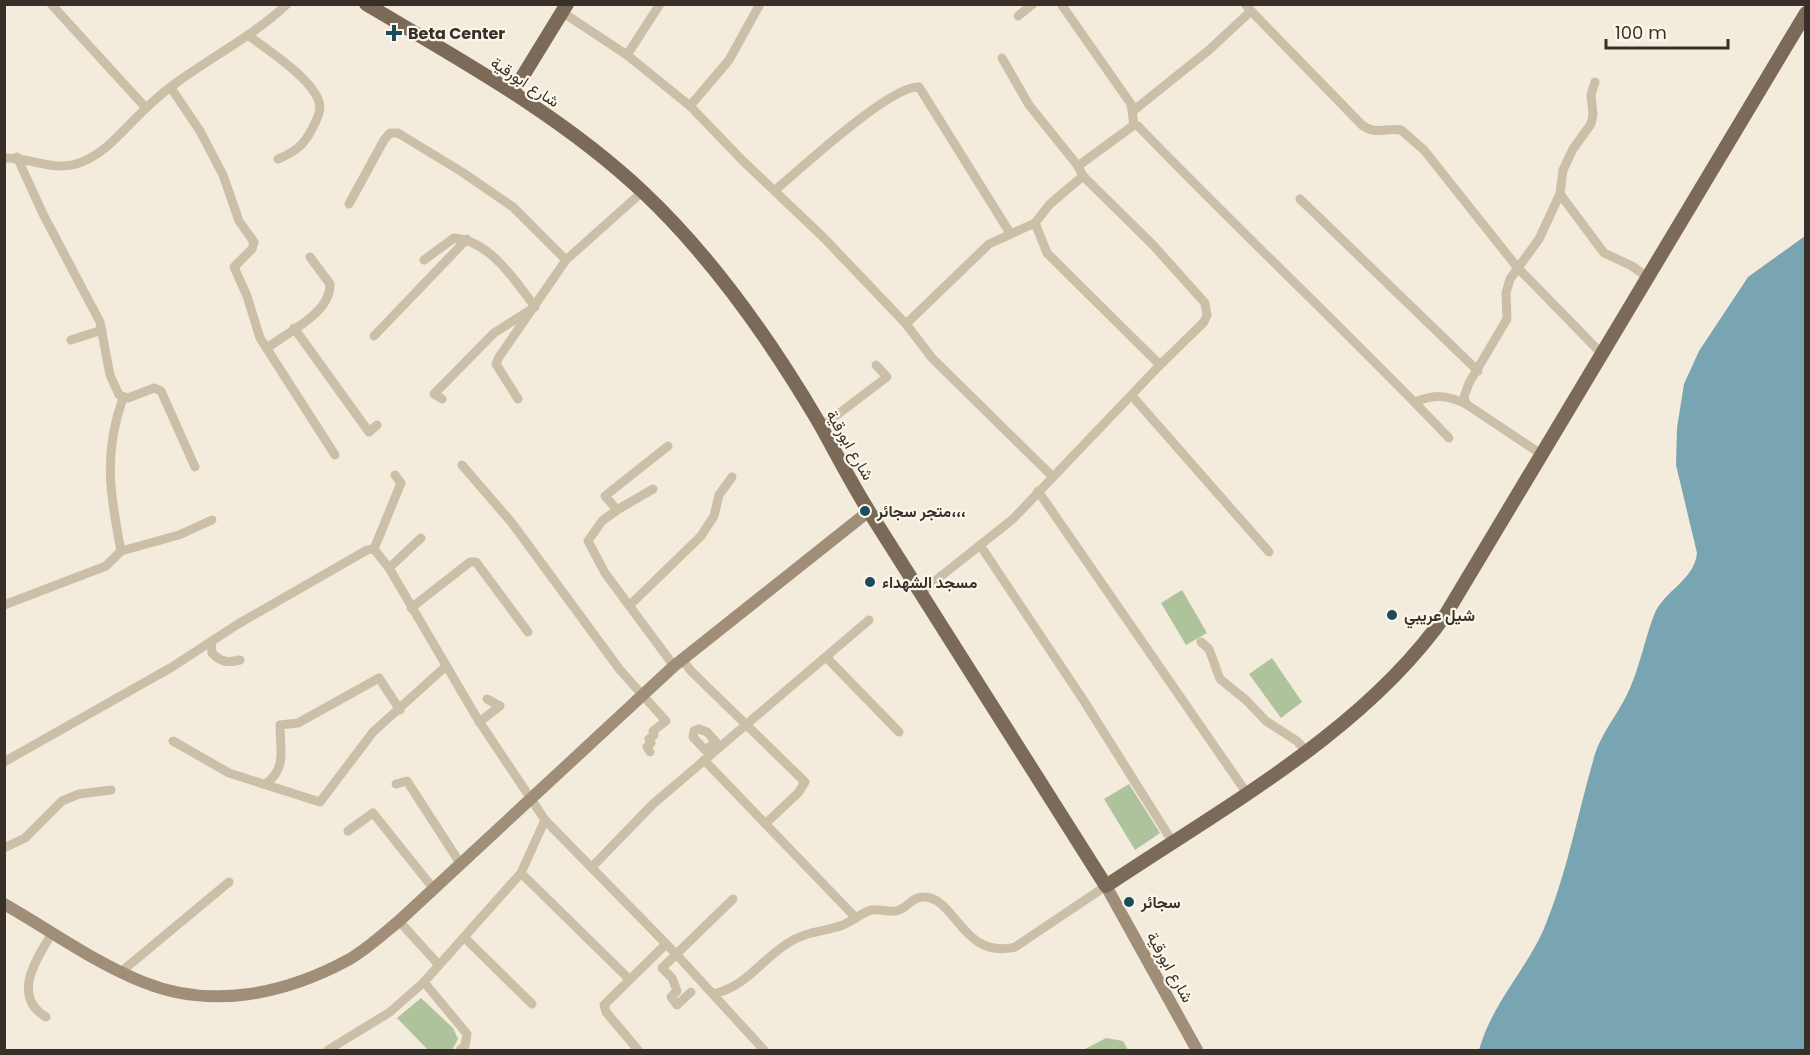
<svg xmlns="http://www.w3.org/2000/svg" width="1810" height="1055" font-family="Poppins,Vazirmatn,sans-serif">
<rect width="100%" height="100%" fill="#f3ecdc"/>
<g fill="#aec39b">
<path d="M1182,590L1207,633L1186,645L1161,603Z"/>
<path d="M1272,658L1302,702L1281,718L1249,674Z"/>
<path d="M1129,784L1160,833L1135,850L1104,799Z"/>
<path d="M421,998L453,1028L458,1039L452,1050H428L397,1018Z"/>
<path d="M1106,1038L1123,1041L1128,1050H1083Z"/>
</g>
<path fill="#79a5b2" d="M1805,236V1050H1479C1491,1006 1524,972 1543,931C1566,877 1577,817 1593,761C1600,733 1619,714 1630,688C1640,665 1645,639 1654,615C1664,590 1694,581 1697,553L1676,465L1677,428L1684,384L1699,351L1748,277Z"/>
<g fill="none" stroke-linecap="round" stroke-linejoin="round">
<g stroke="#ccbfa7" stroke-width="9">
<path d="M51,4L146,108"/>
<path d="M1251,11L1362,125C1377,136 1385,127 1401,130L1424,150L1517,267L1601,353"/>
<path d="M562,12L627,55L690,106L742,160L824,238L906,324L932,358L1052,476"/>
<path d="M1018,16L1033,4"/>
<path d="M248,35C267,50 312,78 319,102C322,111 316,121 312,129C304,145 295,152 278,159"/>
<path d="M627,55L660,4"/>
<path d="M1002,58L1029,105L1078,166"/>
<path d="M171,88L200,131L223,175L239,221L254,242L252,249L234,267L247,296L260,338L335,455"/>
<path d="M690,106L729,60L760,4"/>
<path d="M1133,111L1209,50L1251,11L1245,4"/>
<path d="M1134,125L1138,126C1240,232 1348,332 1449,438"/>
<path d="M17,157L43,214L100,322L110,375L119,395L128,398L154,388L161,391L195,467"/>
<path d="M4,158C29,157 52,171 76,164C105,155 123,130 144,110C186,68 244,45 287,4"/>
<path d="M1083,176L1153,245L1205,303L1207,315L1204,322L1160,365"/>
<path d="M775,190C801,169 890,85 919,87L1010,233"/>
<path d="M1560,194L1604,253L1632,266L1647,277"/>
<path d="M1300,199L1478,371"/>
<path d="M349,204L384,140L390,133H398L462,172L513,207L566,260"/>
<path d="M424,260L454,238C489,240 515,280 535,307L494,333L434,394L442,399"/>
<path d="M906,324L989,244L1035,223"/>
<path d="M294,328L369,432L377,425"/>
<path d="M374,336L467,239"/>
<path d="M71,340L102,330"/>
<path d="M267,348C288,332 331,313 330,284L310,257"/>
<path d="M1133,397L1269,552"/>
<path d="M518,399L496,364L499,357L566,260L642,192"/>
<path d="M1415,402C1435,394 1447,395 1466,404"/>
<path d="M821,427L887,377L876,365"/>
<path d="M668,446L605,496L617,510L602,521L588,541L605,573L674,666"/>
<path d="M1541,454L1466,404L1464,397L1469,383L1507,319L1506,293L1510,279L1539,239L1560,194L1563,170L1573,149L1591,124L1593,115L1591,95L1595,82"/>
<path d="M462,465L512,523L620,670L666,721L653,731L654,735L649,739L651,743L647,747L650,752"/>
<path d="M1038,491L1246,792"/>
<path d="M617,510L653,489"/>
<path d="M980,545L1084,701L1172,841"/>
<path d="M374,549L401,483L395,475"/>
<path d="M121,551C110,494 103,454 123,398"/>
<path d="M389,568L421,538"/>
<path d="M921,592L1013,519L1160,365L1047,253L1035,223L1050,204L1083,176L1078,166L1134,125L1131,104L1061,4"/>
<path d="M4,605L106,566L121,551L179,535L212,520"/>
<path d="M630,605L701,536L714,516L719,495L732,477"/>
<path d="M411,608L470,562H476L528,632"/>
<path d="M211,642L212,653C221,662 227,663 240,660"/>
<path d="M1201,642L1209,649L1220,679L1246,700L1266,721L1297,741L1306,751"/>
<path d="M826,657L899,732"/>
<path d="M682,659L691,671L805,782L798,793L765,824"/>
<path d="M479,722L500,706L487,699"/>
<path d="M173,741L229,773L320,802L373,732L445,667"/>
<path d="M716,742L707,732L699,729L694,731L693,737L705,750L716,742L719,748"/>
<path d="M704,760L856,918"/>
<path d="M4,762L172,667L238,624L367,550L374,549L389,568L477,718L545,820L676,954L764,1050"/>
<path d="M266,784C287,767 280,751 280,725L298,723L379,678L400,710"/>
<path d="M396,784L407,781L460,863"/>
<path d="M348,831L373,813L433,888"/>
<path d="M4,848L25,838L62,801L79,794L111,790"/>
<path d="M592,867L653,804L869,620"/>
<path d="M521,873L629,979"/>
<path d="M399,921L438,964"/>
<path d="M464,937L532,1004"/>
<path d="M122,971L229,882"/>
<path d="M424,982L467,1034L465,1046L460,1050"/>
<path d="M691,992L677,1005L671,997L677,991L672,978L662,968L733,899"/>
<path d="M713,994C746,987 761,960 788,943C806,931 824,932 843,925C853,921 862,912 872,910C881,908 890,914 899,910C908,907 911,898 922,897C956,895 961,960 1015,947L1106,886"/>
<path d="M46,1017C10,996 38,956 53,932"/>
<path d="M328,1050L390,1012L424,982L521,873L545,820"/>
<path d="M638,1050L606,1012L604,1005L666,944"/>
</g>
<g stroke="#a08e78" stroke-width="12">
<path d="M1106,886L1197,1050"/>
<path d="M4,904C50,930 95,963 143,982C212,1010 285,994 348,960C366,950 383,934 399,921L674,666L869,511"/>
</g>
<g stroke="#7b6a58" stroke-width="14">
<path d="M366,4C462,61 561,115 643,192C713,258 769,338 818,421C835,451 851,483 870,513C948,638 1027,762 1106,886C1222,808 1365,731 1446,614L1806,13"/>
<path d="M513,92L567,4"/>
</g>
</g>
<g fill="#1b4c5c" stroke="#faf6e9" stroke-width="2">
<path d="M391 24h6v6h6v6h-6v6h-6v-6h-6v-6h6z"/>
<circle cx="865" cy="511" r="6"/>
<circle cx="870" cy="582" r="6"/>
<circle cx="1392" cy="615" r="6"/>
<circle cx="1129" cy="902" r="6"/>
</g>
<g text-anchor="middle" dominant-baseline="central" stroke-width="4.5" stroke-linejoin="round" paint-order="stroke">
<g font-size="16" font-weight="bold" fill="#383028" stroke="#faf6e9" text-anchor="start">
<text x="408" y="33">Beta Center</text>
<text x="877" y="511">متجر سجائر،،،</text>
<text x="882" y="582">مسجد الشهداء</text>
<text x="1404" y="615">شيل عريبي</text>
<text x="1141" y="902">سجائر</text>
</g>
<g font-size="16" fill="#383028" stroke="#faf6e9">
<text transform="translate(525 82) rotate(33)">شارع ابورقية</text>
<text transform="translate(850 445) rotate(60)">شارع ابورقية</text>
<text transform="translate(1170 967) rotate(61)">شارع ابورقية</text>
</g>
</g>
<rect width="1810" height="1055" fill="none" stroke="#383028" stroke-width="12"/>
<path d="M1606 39v9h122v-9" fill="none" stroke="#383028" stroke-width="3"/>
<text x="1615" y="39" font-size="18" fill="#383028" stroke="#faf6e9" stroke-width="4.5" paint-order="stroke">100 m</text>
</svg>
